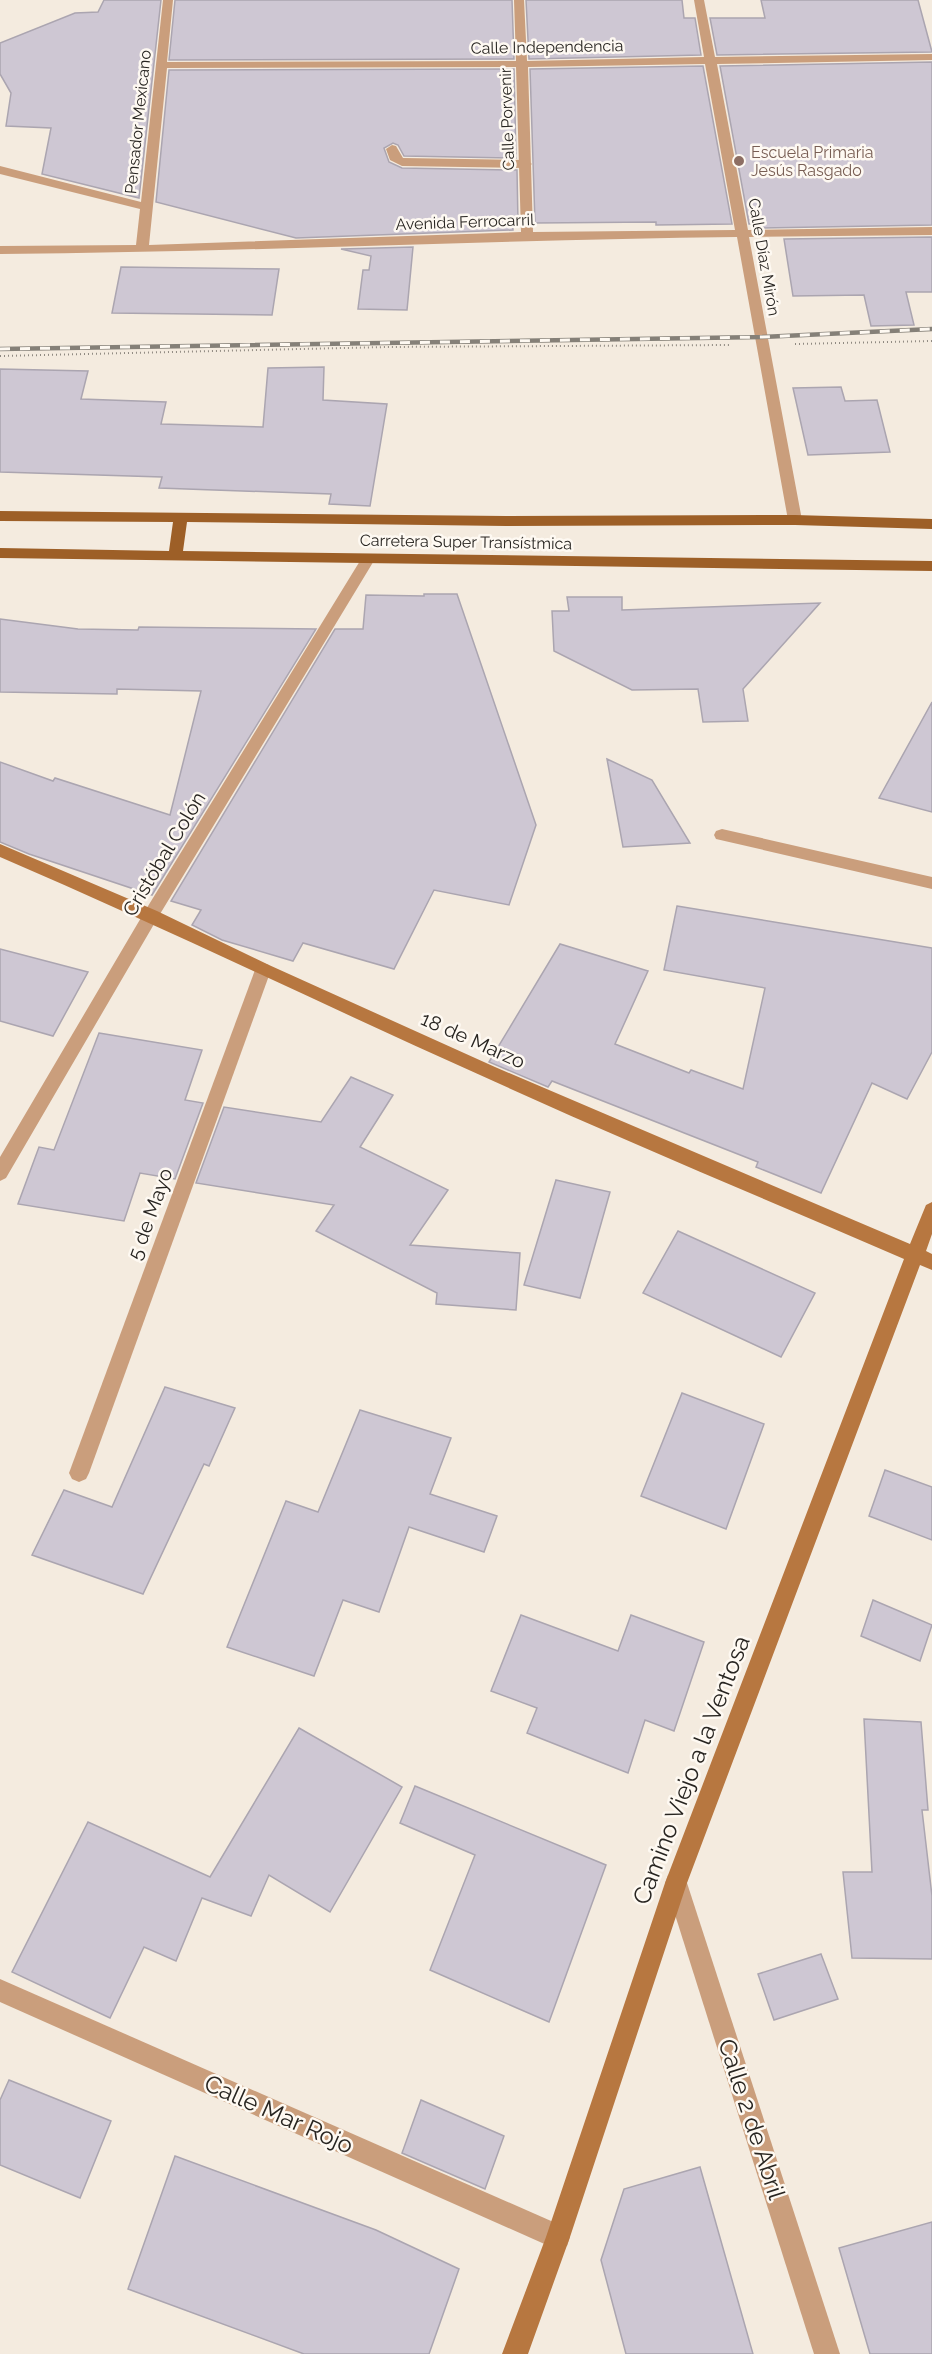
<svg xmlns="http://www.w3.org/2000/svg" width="932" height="2354" font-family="Raleway,sans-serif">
<rect width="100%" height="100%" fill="#f4ebdf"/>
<g fill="#cec7d3" stroke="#aba5b0" stroke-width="1.5">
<path d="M104,0H161L139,198L42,174L51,128L6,126L11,93L0,74V43L75,13L98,12Z"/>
<path d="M175,0H512L514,59L169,60Z"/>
<path d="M526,0H682L684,18H695L701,55L529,59Z"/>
<path d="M761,0H918L932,52L717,55L710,18H765Z"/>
<path d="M932,62V225L759,228L758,224H749L720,66Z"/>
<path d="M703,66L732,224L656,225V222L535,223L530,69Z"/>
<path d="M514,69L516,158L404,156L398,145L393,143L384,148L389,162L402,168L517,170L518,223H513V230L296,238L156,202L169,70Z"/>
<path d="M932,237V292H906L914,325L871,326L864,295L793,296L784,239Z"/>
<path d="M413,247L407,310L358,309L363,270H369L371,256L341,249Z"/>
<path d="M121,267L279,269L272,315L112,313Z"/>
<path d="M324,367L323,400L387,404L370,506L329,504L331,494L159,488L162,477L0,472V369L88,371L81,399L166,402L161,424L263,427L268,368Z"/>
<path d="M841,387L845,401L877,400L890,452L808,455L793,388Z"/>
<path d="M424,594H457L536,825L509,905L434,890L394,969L303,943L293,961L222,940L192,925L201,910L171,901L335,629H363L366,595L424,596Z"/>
<path d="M567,597H622V610L820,603L743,689L748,721L703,722L698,689L632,690L554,651L552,611H569Z"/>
<path d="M0,619L78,629L138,630L139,627L316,629L152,895L29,854L0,842V762L53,781L55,778L170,815L201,691L117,689V694L0,692Z"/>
<path d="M932,702V812L879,798Z"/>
<path d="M607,759L652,780L690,843L623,847Z"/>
<path d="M677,906L932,948V1052L907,1099L872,1083L821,1193L756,1167L758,1162L552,1081L548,1087L489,1062L560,944L648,971L615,1044L689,1073L691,1070L743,1089L765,988L664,970Z"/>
<path d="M0,949L88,972L53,1036L0,1021Z"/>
<path d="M99,1033L202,1050L185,1100L203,1103L175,1179L140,1173L124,1221L18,1204L39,1147L54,1150Z"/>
<path d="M351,1077L393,1095L360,1147L448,1190L410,1245L520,1253L516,1310L436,1304L437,1293L316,1231L334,1205L196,1183L224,1107L321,1122Z"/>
<path d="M556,1180L610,1192L580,1298L524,1285Z"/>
<path d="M678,1231L815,1293L781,1357L643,1293Z"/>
<path d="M165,1387L235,1408L209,1466L204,1464L143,1594L32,1555L64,1490L112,1507Z"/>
<path d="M682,1393L764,1424L726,1529L641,1496Z"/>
<path d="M360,1410L451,1438L430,1494L497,1516L484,1552L409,1527L379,1612L343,1600L314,1676L227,1647L286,1501L318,1512Z"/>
<path d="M885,1470L932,1487V1540L869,1516Z"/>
<path d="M873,1600L932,1625L920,1661L861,1636Z"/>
<path d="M521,1615L618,1651L631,1615L704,1642L674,1731L645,1720L628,1773L527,1733L537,1708L491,1691Z"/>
<path d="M864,1719L921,1722L928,1810H922L932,1896V1959L852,1958L843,1872H872Z"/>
<path d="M299,1728L402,1787L330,1912L269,1875L251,1916L202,1898L176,1961L144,1947L110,2018L12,1972L88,1822L210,1877Z"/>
<path d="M415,1786L606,1865L549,2022L430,1970L475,1855L400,1823Z"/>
<path d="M821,1954L838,1999L774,2020L758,1974Z"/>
<path d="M9,2080L111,2121L80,2198L0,2165V2100Z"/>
<path d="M421,2100L504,2136L485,2189L402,2153Z"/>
<path d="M175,2156L376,2230L459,2269L429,2354H304L128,2289Z"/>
<path d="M700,2167L753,2354H626L601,2260L624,2189Z"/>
<path d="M932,2222V2354H870L839,2248Z"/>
</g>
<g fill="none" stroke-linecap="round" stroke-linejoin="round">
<g stroke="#8f8981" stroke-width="2" stroke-dasharray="1 3" stroke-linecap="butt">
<path d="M795,344L932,341"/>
<path d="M0,356L387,347L730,345"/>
</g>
<g fill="#ca9e7c" fill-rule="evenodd">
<path d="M392,145L396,146L403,158L526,160L532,164L526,168L402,166L390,160L386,149Z"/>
<path d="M722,829L932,877V889L716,839L714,835L716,831Z"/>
</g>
<g fill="#ca9e7c" fill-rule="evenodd">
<path d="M163,0H173L167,62L516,61L514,0H524L527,61L704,57L694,0H704L715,57L932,54V60L717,64L748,230L932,227V235L749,237L802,520L800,523L795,525L788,520L737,237C491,240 246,252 0,254V246L136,245L140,209L0,174V166L141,202ZM705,64L735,230L533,232L528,67ZM516,67L521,232L149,245L167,68Z"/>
<path d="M368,554L375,559L157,919L6,1178L0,1181V1157L145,911L363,556Z"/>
<path d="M263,963L269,965L271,970L89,1473L86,1479L79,1482L72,1479L69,1473L255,970L257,965Z"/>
<path d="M676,1872L684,1875L687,1883L840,2354H814L665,1883L668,1875Z"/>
<path d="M0,1979L567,2228L570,2237L567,2246L558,2249L549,2246L0,2002Z"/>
</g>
<path fill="#b77740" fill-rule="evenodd" d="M0,844L157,911L269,965L495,1067L910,1244L926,1205L932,1202V1234L926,1251L932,1254V1270L920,1265L687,1883L570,2237L528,2354H502L546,2237L665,1883L904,1259C763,1198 620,1139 480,1075C319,1003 161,926 0,857Z"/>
<path fill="#9d5f27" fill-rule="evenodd" d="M0,511L506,516L795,515L932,519V529L795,525L506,526L187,522L183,551L932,561V571L0,558V548L169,551L173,522L0,521Z"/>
<defs>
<path id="rail" d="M0,349L762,337L932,329"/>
</defs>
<use href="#rail" stroke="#858078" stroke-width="4.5"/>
<use href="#rail" stroke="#fef9f2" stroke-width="3" stroke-dasharray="10" stroke-linecap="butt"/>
</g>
<circle fill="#8d6e63" stroke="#fef9f2" stroke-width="2" cx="739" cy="161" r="6"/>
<g text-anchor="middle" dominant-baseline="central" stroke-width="5" stroke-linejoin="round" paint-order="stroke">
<g font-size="16" fill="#282521" stroke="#fef9f2">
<text transform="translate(547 47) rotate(-1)">Calle Independencia</text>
<text transform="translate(507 119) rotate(-92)">Calle Porvenir</text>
<text transform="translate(138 122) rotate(-84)">Pensador Mexicano</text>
<text transform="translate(465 222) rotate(-2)">Avenida Ferrocarril</text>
<text transform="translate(764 257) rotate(80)">Calle Díaz Mirón</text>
<text transform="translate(466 542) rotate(1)">Carretera Super Transístmica</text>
</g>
<g font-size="16" fill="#785e54" stroke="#fef9f2" text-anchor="start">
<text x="751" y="152">Escuela Primaria<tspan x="751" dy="18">Jesús Rasgado</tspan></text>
</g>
<g font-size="20" fill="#282521" stroke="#fef9f2">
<text transform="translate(164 854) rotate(-59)">Cristóbal Colón</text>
<text transform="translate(473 1040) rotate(24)">18 de Marzo</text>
<text transform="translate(150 1214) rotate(-70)">5 de Mayo</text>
</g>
<g font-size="24" fill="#282521" stroke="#fef9f2">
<text transform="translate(691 1770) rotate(-69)">Camino Viejo a la Ventosa</text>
<text transform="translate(279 2114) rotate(24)">Calle Mar Rojo</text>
<text transform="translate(752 2119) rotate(72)">Calle 2 de Abril</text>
</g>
</g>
</svg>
